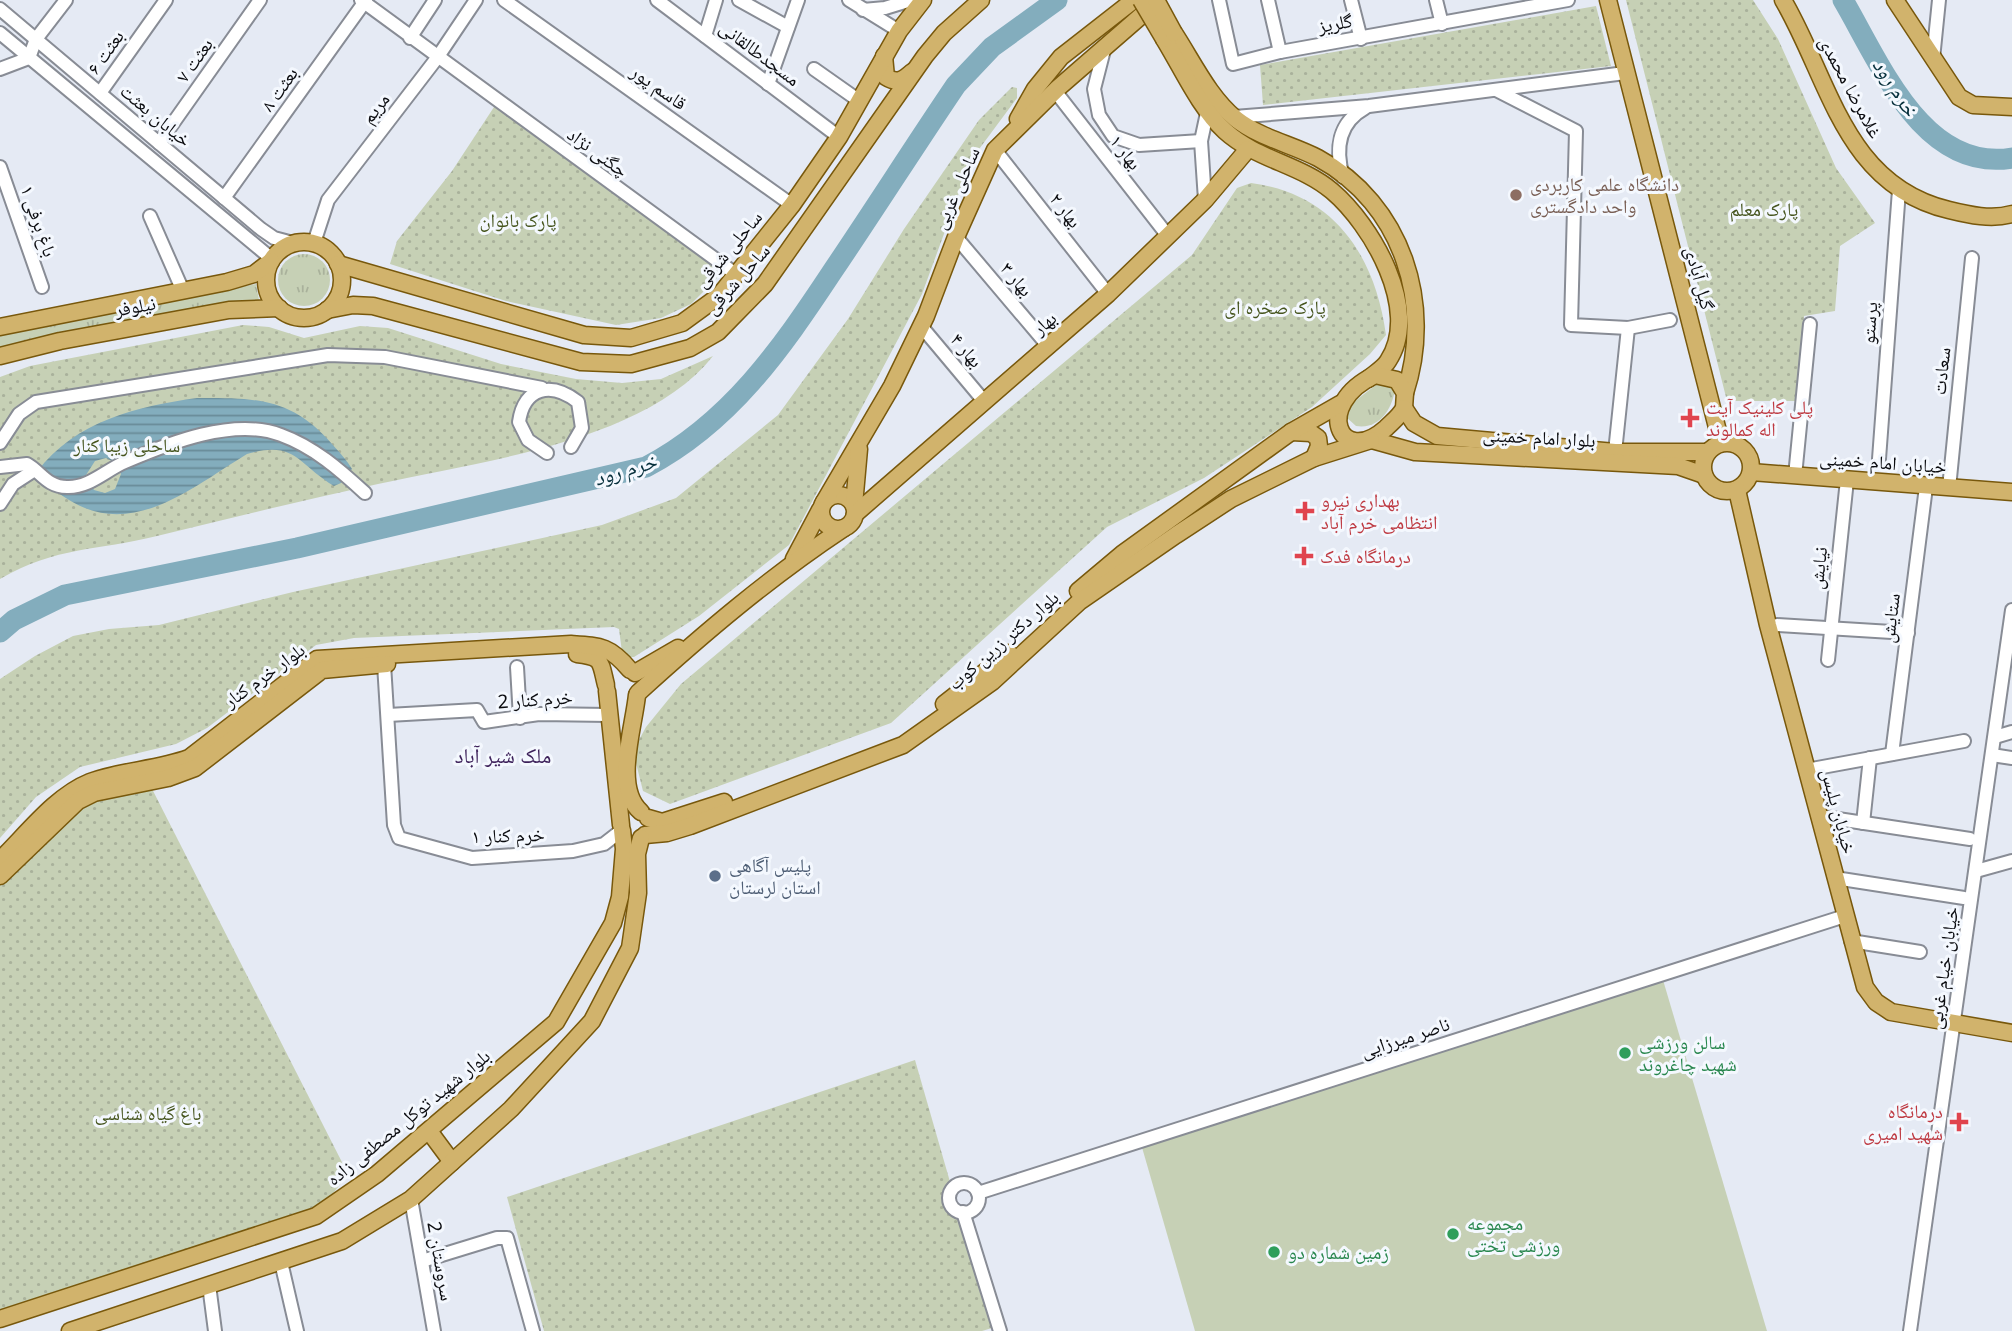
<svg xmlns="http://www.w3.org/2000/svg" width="2012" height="1331" font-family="'Noto Sans','Noto Naskh Arabic',sans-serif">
<defs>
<pattern id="grass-tufts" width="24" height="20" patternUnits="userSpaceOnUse" patternTransform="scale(1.75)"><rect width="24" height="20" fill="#c6d0b5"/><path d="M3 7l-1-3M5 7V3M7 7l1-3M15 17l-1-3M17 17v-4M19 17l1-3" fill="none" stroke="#a9b19b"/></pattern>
<pattern id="park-dots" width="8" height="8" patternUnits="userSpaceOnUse" patternTransform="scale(1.75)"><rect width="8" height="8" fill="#c6d0b5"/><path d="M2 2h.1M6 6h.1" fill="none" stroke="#a9b19b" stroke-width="1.8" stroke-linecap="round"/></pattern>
<pattern id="water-rules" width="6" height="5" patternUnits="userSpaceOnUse" patternTransform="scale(1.75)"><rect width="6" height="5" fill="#83adbd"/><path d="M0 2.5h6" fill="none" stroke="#698b98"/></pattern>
</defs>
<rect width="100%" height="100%" fill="#e5eaf4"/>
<g fill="url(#grass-tufts)">
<circle cx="304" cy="280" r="26"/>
<path d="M256,284L259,300L0,349V333Z"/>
<path d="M1381,381L1395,386C1394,407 1380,430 1356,426L1346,417V408Z"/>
</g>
<g fill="url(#park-dots)">
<path d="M1626,0H1753L1778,39L1836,168L1875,223L1840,246L1835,311L1804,316L1800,401H1727Z"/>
<path d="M1596,6L1611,66L1263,105L1260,65Z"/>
<path d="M1012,87L1017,88V98L971,160L922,294L789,545L699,616L634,657H628L622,652L619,629L614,627L354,638L316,645L207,728L176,744L80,767L36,797L0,838V679L35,656L73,636L109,629L159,625L293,592L602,525L676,498L778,415L848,319L904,229L979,120Z"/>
<path d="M496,104L722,273L691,304L661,318L616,325L506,301L390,264L397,241L452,171Z"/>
<path d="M1251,183C1334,194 1375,255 1386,335L1370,354L1312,407L1204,478L1107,527L891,723L670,804L643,791L633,751L646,727L681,684L1192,255L1237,188Z"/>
<path d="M243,325L269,327L304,338L360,326L388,328L501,364L576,379L622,383L661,379L713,356C645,442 481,461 378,484C304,500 230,518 157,536C97,551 57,546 0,579V377L30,366Z"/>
<path d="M148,781L348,1174L318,1213L0,1317V877L78,801Z"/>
<path d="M915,1060L992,1328L982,1331H544L507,1197Z"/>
</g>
<path fill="#c6d0b5" d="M1663,980L1767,1331H1195L1139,1137Z"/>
<path fill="url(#water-rules)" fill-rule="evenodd" d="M197,398C255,398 291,397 332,444C339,452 347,460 352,469L341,483L334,486C297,464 296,440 247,454C194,486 133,540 69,500C55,491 46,485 37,472C75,421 138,406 197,398ZM106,458L116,463L121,474L115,489L105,493L94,490L86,475L95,461Z"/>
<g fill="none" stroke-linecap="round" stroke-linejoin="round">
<g stroke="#83adbd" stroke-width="21">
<path d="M1843,0C1879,61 1923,173 2012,158"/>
<path d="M0,632L14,620L65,595L297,548L646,467C730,423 781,349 832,272C874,210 914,147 956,85L992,47L1057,0"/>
</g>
<defs>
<g id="minor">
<path d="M361,0L737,275"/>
<path d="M504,0L792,205"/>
<path d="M657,0L839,137"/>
<path d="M739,0L788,27"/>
<path d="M849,0L899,31"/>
<path d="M1219,0L1233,64L1280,52L1568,0"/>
<path d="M1268,0L1280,52"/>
<path d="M1351,0L1361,39"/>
<path d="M1436,0L1442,24"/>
<path d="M0,9L261,229L274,238L293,243"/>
<path d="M863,10L885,8L911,0"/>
<path d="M0,33L272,259"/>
<path d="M705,36L716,0"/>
<path d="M410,38L435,0"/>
<path d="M1104,50L1094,89L1099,115L1113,136L1139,145L1201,141"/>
<path d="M1933,59L1939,0"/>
<path d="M0,69L29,58L36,39L66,0"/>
<path d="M814,69L858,100"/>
<path d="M768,84L798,0"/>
<path d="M1496,90L1576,131L1571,325L1628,328L1670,320"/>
<path d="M1055,91L1168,236"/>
<path d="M100,93L166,0"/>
<path d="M1234,117L1369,106L1625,73"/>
<path d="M159,143L260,0"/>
<path d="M995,150L1108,294"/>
<path d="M0,167L42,287"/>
<path d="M1343,177C1335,149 1338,123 1365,108"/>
<path d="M224,198L366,0"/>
<path d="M1205,200L1201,141L1207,113"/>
<path d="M150,216L183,291"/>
<path d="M956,237L1049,347"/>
<path d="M314,243L328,200L437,58L476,0"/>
<path d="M921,326L983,400"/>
<path d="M0,443L19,414L36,402L328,355L385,357L542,388"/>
<path d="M1615,452L1628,328"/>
<path d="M547,453L528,440L519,422C524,387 551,381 578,402L582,428L571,447"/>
<path d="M1879,459L1899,190"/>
<path d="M0,467L27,464C40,471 47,487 67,487C89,488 106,470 125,462C169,443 234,417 281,435C314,447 340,470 365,493"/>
<path d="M1795,476L1810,324"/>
<path d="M1949,488L1972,258"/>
<path d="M0,504L13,484L33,471"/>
<path d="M1777,625L1908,633"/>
<path d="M1828,660L1847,480"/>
<path d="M384,664L394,825L399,838L472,858L573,851L604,844L622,830"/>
<path d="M517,667L520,718"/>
<path d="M388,715L477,710L484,722L539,714L609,715"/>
<path d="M1995,737L2012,732"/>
<path d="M1892,754L1926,487"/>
<path d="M1992,755L2012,758"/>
<path d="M1806,770L1964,741"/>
<path d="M1818,816L1970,839"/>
<path d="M1863,823L1870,758"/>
<path d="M1976,871L2012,861"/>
<path d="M1835,878L1964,898"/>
<path d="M1851,941L1920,952"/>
<circle cx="964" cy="1198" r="15"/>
<path d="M978,1193L1845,916"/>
<path d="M411,1199L434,1331"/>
<path d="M963,1212L1000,1331"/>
<path d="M422,1261L497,1238H507L533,1331"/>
<path d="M281,1262L297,1331"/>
<path d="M209,1285L215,1331"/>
<path d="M1910,1331L2012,610"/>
</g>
<g id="major">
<path d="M1608,0L1721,443"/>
<path d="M1783,0C1830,80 1844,185 1949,210C1969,215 1992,220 2012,214"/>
<path d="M1895,0L1959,97L1973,105L2012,107"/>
<path d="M1174,33C1193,62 1209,97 1236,119C1260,138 1291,144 1318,158C1403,204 1434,305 1405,393"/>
<path d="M1164,39C1183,70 1199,107 1225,131C1257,160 1300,164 1332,191C1371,224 1422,310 1388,361C1384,368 1375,373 1368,379"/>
<path d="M884,56L886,77C897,84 903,80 912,72"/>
<path d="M1018,119L1035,89L1061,57L1134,0"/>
<circle cx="304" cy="280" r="38"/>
<path d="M338,264L584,335L631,338L682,323L719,296L792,205L839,137L899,31L923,0"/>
<path d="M327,310L353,305L373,306L581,362L631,364L690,348L718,332L765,284L925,56L944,33L981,0"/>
<path d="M0,327L227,282L254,274L271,261"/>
<path d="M0,356L60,341L229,310L279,308"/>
<path d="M1375,375L1397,380L1405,393L1404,408C1400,416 1393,421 1386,428C1340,469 1312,405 1375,375Z"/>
<path d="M1404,408L1414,423L1437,436L1615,452H1708"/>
<path d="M1291,432L1311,433L1318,438L1319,446L1314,458"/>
<path d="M1372,440L1415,452L1678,466L1704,475"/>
<circle cx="1727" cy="467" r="24"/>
<path d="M1751,472L2012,492"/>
<path d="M1737,490L1768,625L1865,987L1876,1002L1891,1012L2012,1033"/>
<circle cx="838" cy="512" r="17"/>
<path d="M824,502L892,386L926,316L956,237L995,150L1058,88L1157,2"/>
<path d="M854,505L859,449"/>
<path d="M855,514L1108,294L1205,200L1248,149"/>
<path d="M794,559L820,510"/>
<path d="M1078,591L1122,554L1291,432L1340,404"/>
<path d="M577,654C603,657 600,661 606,685"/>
<path d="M635,673L678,648"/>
<path d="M607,691L621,825"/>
<path d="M638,693C704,633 770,577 844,528"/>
<path d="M637,695C634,727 613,788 641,812"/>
<path d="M944,704L1009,653"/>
<path d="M648,818L662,822L724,802"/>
<path d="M645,835L667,833L690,826L903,745L992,682L1079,602L1176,535L1231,499L1314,458L1371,440"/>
<path d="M0,860C26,835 55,796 90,782C122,770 157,770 189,758L317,659L571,644C601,646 610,646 630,670"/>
<path d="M0,876L78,801L94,793L168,778L195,768L322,670L387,664"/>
<path d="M429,1131L452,1162"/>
<path d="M0,1319L316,1216L377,1174L556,1022L613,923L620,897L624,849L622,830"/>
<path d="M70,1331L342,1241L411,1199L511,1109L592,1021L630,948L638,893L637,854L641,838"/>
</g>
</defs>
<use href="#minor" stroke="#888c95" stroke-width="16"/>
<use href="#major" stroke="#78580c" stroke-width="19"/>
<use href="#minor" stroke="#fff" stroke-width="12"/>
<use href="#major" stroke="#d1b36c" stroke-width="16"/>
<defs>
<g id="major-bridge">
<path d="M1141,0L1164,39"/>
<path d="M1156,0L1174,33"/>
</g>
</defs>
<use href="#major-bridge" stroke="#78580c" stroke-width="19" stroke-linecap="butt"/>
<use href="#major-bridge" stroke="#d1b36c" stroke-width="16"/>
</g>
<circle fill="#8d6e63" stroke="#f4f8fe" stroke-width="2.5" cx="1516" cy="195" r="7"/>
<g fill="#e0444e" stroke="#f4f8fe" stroke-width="2.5">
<path d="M1686.5 407.5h7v7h7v7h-7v7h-7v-7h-7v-7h7z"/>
<path d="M1301.5 500.5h7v7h7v7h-7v7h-7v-7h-7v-7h7z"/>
<path d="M1300.5 545.5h7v7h7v7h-7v7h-7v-7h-7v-7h7z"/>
<path d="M1955.5 1111.5h7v7h7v7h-7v7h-7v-7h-7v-7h7z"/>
</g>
<circle fill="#5c6f8a" stroke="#f4f8fe" stroke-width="2.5" cx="715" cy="876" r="7"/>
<g fill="#2e9e5b" stroke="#f4f8fe" stroke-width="2.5">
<circle cx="1625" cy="1053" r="7"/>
<circle cx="1453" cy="1234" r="7"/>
<circle cx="1274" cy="1252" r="7"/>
</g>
<g text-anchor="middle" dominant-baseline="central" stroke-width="6" stroke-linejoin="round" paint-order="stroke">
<g font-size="19" fill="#0b0c10" stroke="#f4f8fe">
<text transform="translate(1335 23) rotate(-10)">گلریز</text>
<text transform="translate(105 52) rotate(-55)">بعثت ۶</text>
<text transform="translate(760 53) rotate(37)">مسجدطالقانی</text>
<text transform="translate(194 60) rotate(-55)">بعثت ۷</text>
<text transform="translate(659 87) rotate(35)">قاسم پور</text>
<text transform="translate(1851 87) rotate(62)">غلامرضا محمدی</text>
<text transform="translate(279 89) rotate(-55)">بعثت ۸</text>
<text transform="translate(375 108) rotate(-52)">مریم</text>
<text transform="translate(156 115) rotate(40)">خیابان بعثت</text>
<text transform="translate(598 152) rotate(36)">چگنی نژاد</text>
<text transform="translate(1126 152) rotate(52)">بهار ۱</text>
<text transform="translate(956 188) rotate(-66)">ساحلی غربی</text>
<text transform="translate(1066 210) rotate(52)">بهار ۲</text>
<text transform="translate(39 221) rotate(71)">باغ برفی ۱</text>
<text transform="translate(728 249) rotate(-50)">ساحلی شرقی</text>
<text transform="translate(1700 278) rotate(75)">گیل آبادی</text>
<text transform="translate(737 279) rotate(-48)">ساحل شرقی</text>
<text transform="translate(1017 279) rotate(50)">بهار ۳</text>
<text transform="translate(135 306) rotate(-10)">نیلوفر</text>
<text transform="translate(1044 323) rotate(-41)">بهار</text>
<text transform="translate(1869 323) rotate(-86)">پرستو</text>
<text transform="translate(967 350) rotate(50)">بهار ۴</text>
<text transform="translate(1941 371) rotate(-84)">سعادت</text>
<text transform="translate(1539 437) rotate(3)">بلوار امام خمینی</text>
<text transform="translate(1883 462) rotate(4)">خیابان امام خمینی</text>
<text transform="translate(1818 568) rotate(-84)">نیایش</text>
<text transform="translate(1890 618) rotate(-83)">ستایش</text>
<text transform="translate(1003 640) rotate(-41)">بلوار دکتر زرین کوب</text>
<text transform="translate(264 675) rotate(-36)">بلوار خرم کنار</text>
<text transform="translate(535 699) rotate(-4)">خرم کنار 2</text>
<text transform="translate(1839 811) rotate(75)">خیابان پلیس</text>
<text transform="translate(508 835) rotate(-2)">خرم کنار ۱</text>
<text transform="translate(1943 968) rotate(-82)">خیابان خیام غربی</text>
<text transform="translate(1405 1037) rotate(-18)">ناصر میرزایی</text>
<text transform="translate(408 1117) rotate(-39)">بلوار شهید توکل مصطفی زاده</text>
<text transform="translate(441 1261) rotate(80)">سروستان 2</text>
</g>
<g font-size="19" fill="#785e54" stroke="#f4f8fe" text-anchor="start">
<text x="1530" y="184">دانشگاه علمی کاربردی<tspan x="1530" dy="22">واحد دادگستری</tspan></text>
</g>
<g font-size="19" fill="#46551e" stroke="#f4f8fe">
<text x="1764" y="209">پارک معلم</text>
<text x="518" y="220">پارک بانوان</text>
<text x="1275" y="307">پارک صخره ای</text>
<text x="127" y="445">ساحلی زیبا کنار</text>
<text x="148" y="1113">باغ گیاه شناسی</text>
</g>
<g font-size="19" fill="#be3a42" stroke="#f4f8fe" text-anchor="start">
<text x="1706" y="407">پلی کلینیک آیت<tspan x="1706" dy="22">اله کمالوند</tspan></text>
<text x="1321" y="500">بهداری نیرو<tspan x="1321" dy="22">انتظامی خرم آباد</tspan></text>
<text x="1320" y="556">درمانگاه فدک</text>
<text x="1943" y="1111" text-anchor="end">درمانگاه<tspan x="1943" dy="22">شهید امیری</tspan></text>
</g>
<g font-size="19" fill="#4e5e75" stroke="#f4f8fe" text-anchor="start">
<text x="729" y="865">پلیس آگاهی<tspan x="729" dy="22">استان لرستان</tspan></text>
</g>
<g font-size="19" fill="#27864d" stroke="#f4f8fe" text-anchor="start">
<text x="1639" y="1042">سالن ورزشی<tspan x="1639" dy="22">شهید چاغروند</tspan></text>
<text x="1467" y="1223">مجموعه<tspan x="1467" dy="22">ورزشی تختی</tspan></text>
<text x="1288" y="1252">زمین شماره دو</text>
</g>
<g font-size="21" font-style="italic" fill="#07303c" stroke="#f4f8fe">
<text transform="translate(1896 87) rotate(57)">خرم رود</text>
<text transform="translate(625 469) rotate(-17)">خرم رود</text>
</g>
<g font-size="21" fill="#3d215a" stroke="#f4f8fe">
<text x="503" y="755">ملک شیر آباد</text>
</g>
</g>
</svg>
